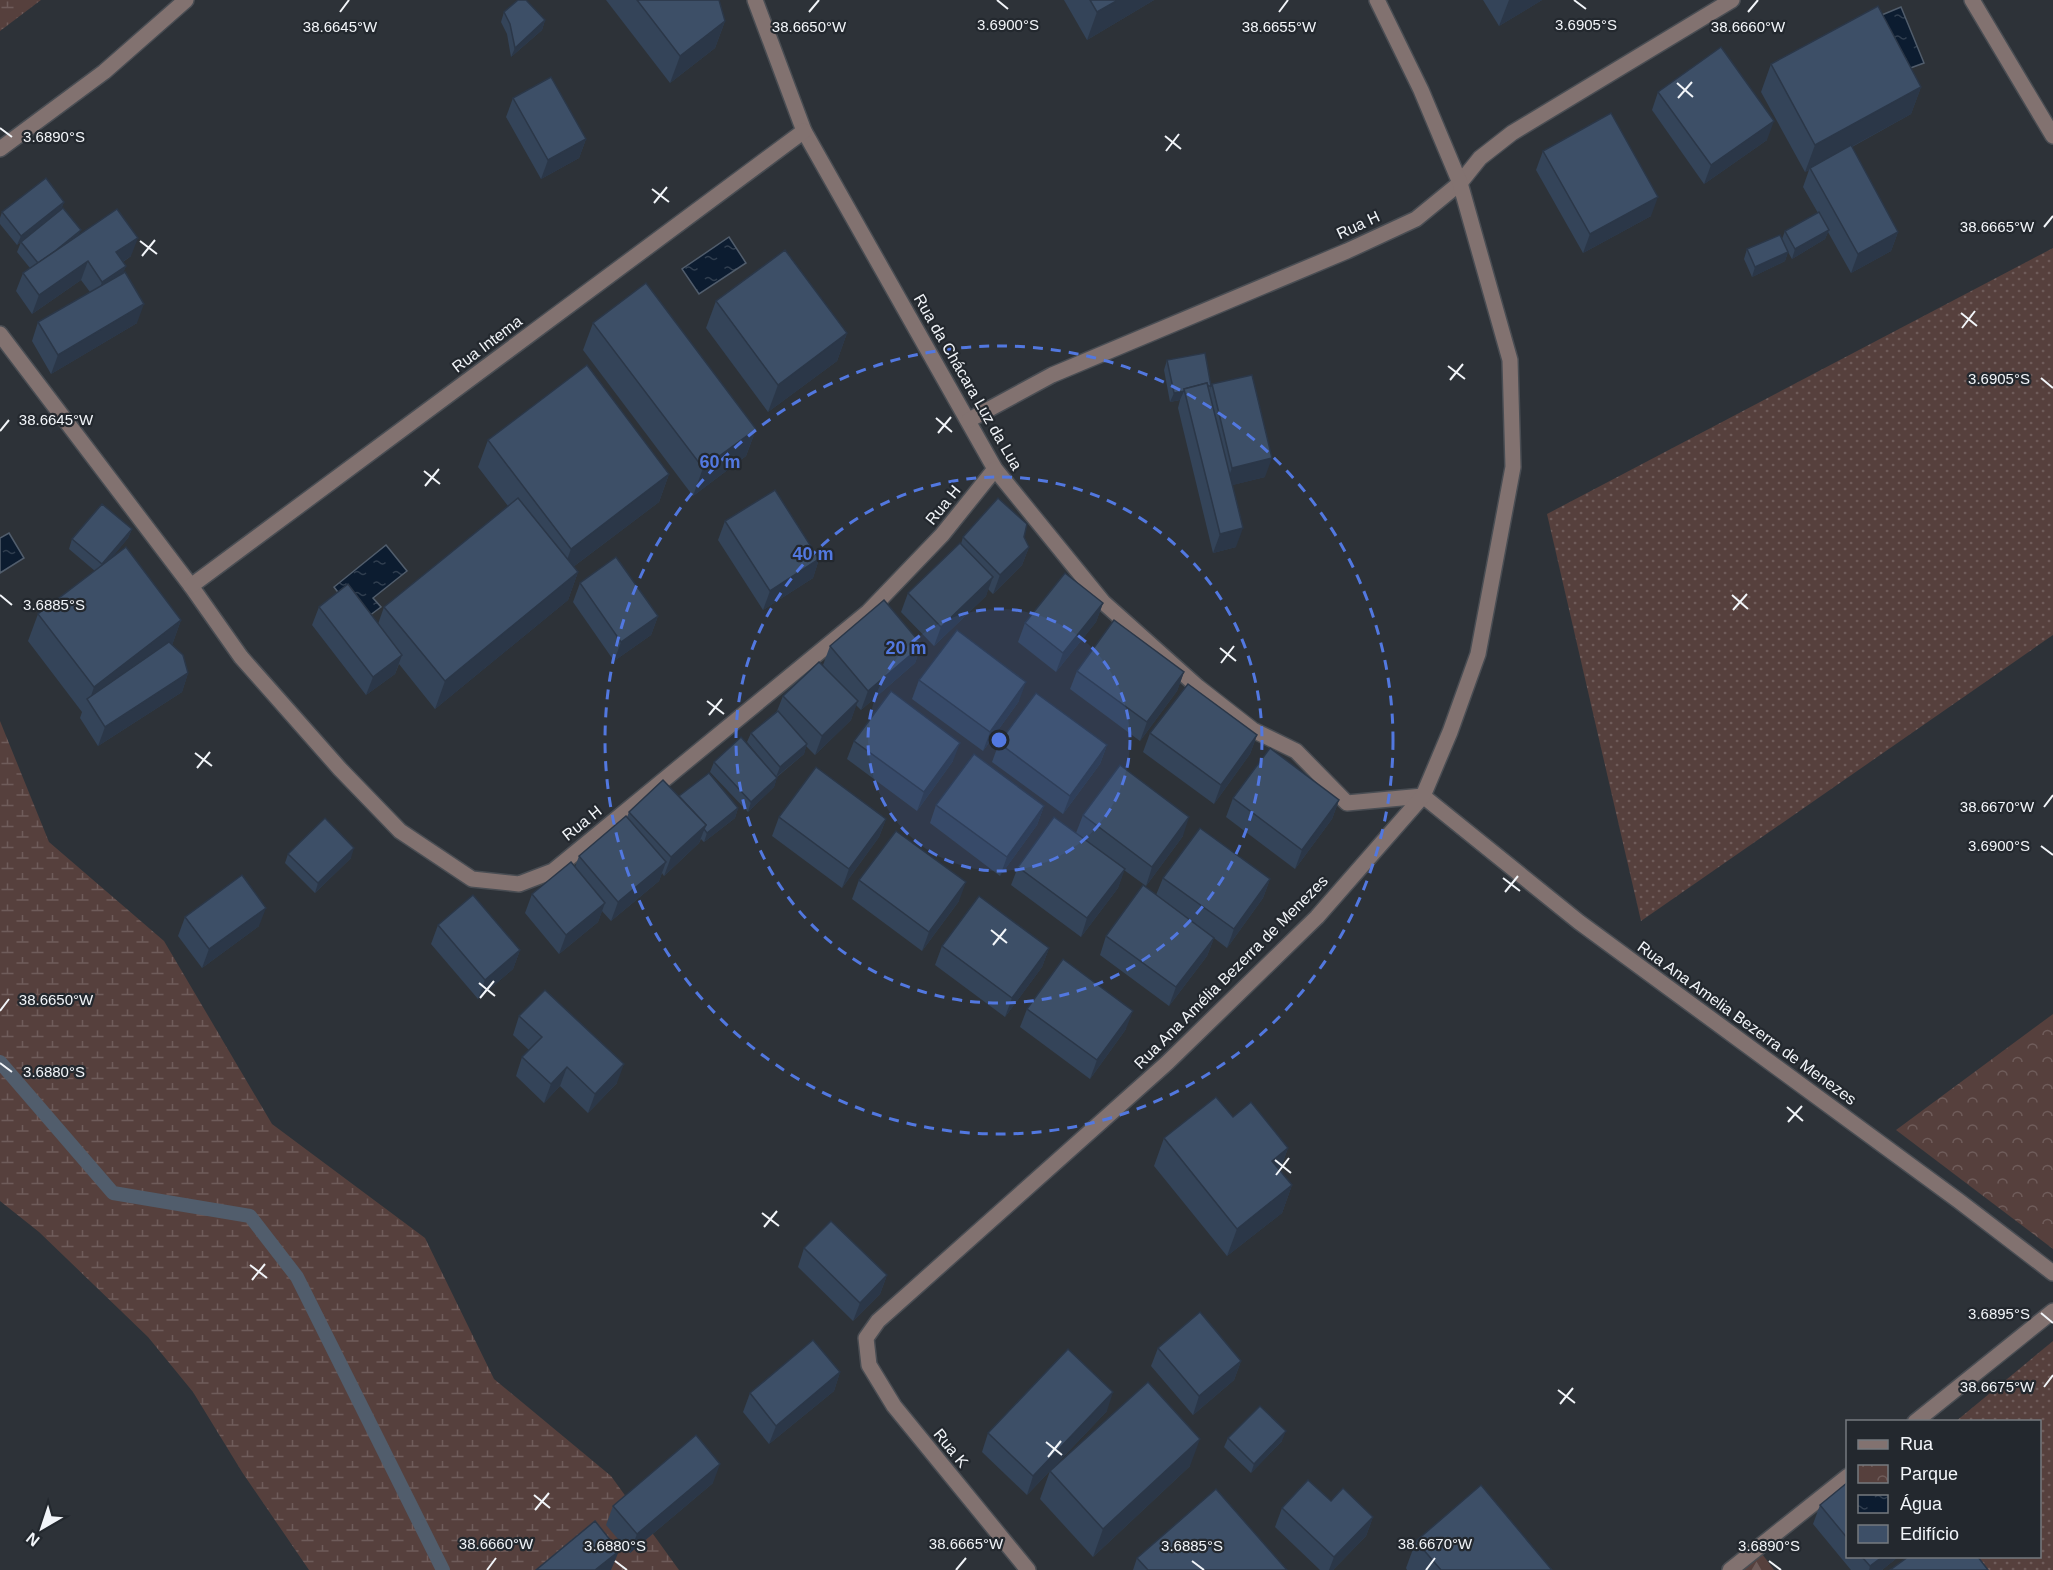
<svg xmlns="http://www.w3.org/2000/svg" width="2053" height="1570" font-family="Helvetica,sans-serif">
<defs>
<pattern id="grass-dots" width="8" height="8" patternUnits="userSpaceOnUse" patternTransform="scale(1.5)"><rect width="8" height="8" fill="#56403d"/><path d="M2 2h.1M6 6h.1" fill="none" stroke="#6f5c5a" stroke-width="1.8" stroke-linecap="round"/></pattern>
<pattern id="forest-firs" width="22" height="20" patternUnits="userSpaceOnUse" patternTransform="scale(1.5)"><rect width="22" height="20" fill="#56403d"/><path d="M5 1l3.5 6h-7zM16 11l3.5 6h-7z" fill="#6f5c5a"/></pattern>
<pattern id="wetland-marsh" width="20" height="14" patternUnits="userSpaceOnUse" patternTransform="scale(1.5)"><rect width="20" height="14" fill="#56403d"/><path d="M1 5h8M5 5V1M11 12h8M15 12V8" fill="none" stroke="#6f5c5a"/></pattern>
<pattern id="park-crowns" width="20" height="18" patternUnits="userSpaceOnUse" patternTransform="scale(1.5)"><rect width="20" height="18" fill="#56403d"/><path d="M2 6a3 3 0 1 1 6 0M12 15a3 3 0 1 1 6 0" fill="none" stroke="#6f5c5a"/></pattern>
<pattern id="water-ripples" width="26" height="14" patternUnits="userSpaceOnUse" patternTransform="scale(1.5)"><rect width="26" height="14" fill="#0c1c30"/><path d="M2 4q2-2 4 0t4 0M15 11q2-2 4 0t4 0" fill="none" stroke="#303e4f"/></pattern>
</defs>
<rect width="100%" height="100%" fill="#2d3238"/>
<g fill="url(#grass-dots)">
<path d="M2053,248V635L1641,921L1547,514Z"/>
<path d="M2053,1341V1570H1974L1962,1557L2040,1556V1422H1955Z"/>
</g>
<path fill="url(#forest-firs)" d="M1757,1547L1774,1570H1731Z"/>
<g fill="url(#wetland-marsh)">
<path d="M0,0H41L0,31Z"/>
<path d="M0,721L49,842L164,941L272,1124L425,1238L494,1379L611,1476L679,1570H309L242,1472L193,1392L148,1337L39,1232L0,1201Z"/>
</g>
<path fill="url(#park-crowns)" d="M2053,1014V1249L1896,1130Z"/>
<g fill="url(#water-ripples)" stroke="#515d6c" stroke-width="1.5">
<path d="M1901,7L1924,63L1894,74L1872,19Z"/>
<path d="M729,237L746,263L699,294L682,269Z"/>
<path d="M9,533L24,558L0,573V538Z"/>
<path d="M386,545L407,571L373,598L381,607L361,622L334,587Z"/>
</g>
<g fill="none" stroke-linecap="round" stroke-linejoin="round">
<path stroke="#515d6c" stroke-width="14" d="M0,1062L113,1193L250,1216L297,1277L443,1570"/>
<defs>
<g id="street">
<path d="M755,0L804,131L995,469L1103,602L1198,687L1253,730L1296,751L1347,803L1423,796"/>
<path d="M1972,0L2053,136"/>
<path d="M0,149L104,72L186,0"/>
<path d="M0,334L191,586L241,657L340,769L400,831L472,879L519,884L553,871L868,612L942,535L995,469"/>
<path d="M969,420L1052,375L1347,251L1416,219L1460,183L1480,158L1512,133L1732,0"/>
<path d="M191,586L804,131"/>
<path d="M1423,796L1579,922L1959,1201L2053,1273"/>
<path d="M1915,1422L2053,1311"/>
<path d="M1028,1570L894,1406L869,1365L866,1338L878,1321L1167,1063L1317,917L1423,796L1450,732L1478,654L1513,467L1510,360L1460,183L1421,90L1377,0"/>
<path d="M1730,1570L1848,1476"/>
</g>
</defs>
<use href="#street" stroke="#494d53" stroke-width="18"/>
<use href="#street" stroke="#827270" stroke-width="15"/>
</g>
<g fill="#344459">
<path d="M606,0H719L725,21L715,48L670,83Z"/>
<path d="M1064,0H1154L1087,40Z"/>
<path d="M1483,0H1542L1499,26Z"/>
<path d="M504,12L545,20L542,30L511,57L507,34L501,22Z"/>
<path d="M1771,64L1921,87L1911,114L1852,147L1898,232L1891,251L1851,273L1828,232L1825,239L1792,259L1788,252L1785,261L1752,277L1744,259L1747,249L1782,239L1785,231L1818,213L1803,187L1809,170L1805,172L1761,92Z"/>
<path d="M1658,92L1767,140L1704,184L1652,110Z"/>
<path d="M513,98L586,139L579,158L541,179L506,117Z"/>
<path d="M1543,151L1651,216L1583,253L1536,170Z"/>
<path d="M64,202L61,209L79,235L131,256L123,262L126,266L123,272L137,323L51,374L32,341L38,322L90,292L81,280L32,314L16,291L23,273L30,268L17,252L21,242L17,245L0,224V218L2,212Z"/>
<path d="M716,301L847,333L837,361L768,412L706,328Z"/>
<path d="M593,323L756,429L746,456L693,496L583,350Z"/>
<path d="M1167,360L1211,386L1209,392L1212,384L1265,477L1232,485L1236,547L1213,553L1178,408L1180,400L1170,402L1164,370Z"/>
<path d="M488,440L669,474L659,502L573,567L578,572L568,600L435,709L399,664L395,674L366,695L312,625L319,607L378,624L384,607L508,506L478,467Z"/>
<path d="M725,521L819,559L813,578L763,610L718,540Z"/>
<path d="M132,529L128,538L112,557L181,620L172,645L188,673L182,692L98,746L80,718L82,712L28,641L38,614L95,571L69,549L72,539Z"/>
<path d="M963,537H1024L1029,547L1022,565L993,594L988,589L986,596L934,646L901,612L908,593L961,544Z"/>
<path d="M580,583L658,616L651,635L614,661L573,602Z"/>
<path d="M1103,603L1096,622L1056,672L1018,642L1025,623Z"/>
<path d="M922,645L915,663L861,710L856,705L851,720L815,755L806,746L804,754L777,777L774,787L748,812L710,772L714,762L771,771L747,742L751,733L777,711L783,696L828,671L823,665L830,646Z"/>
<path d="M1077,671L1184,672L1177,691L1140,741L1070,689Z"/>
<path d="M919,680L1019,701L983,751L912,699Z"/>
<path d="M1150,733L1257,735L1250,754L1214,804L1143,752Z"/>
<path d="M854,741L953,761L917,811L847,759Z"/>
<path d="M999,743L1107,745L1100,764L1063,814L992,762Z"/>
<path d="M1233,798L1339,800L1332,819L1295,869L1226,817Z"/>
<path d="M936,805L1044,806L1037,825L1000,876L930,823Z"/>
<path d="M738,808L735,818L704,842L701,839L699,843L664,876L662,873L659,881L611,921L602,911L598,922L559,954L525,913L532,894L575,867L579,856L627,817L629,812Z"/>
<path d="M1083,815L1183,836L1146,886L1124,870L1118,888L1081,937L1011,885L1018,867L1076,833Z"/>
<path d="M779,817L886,819L879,837L842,888L772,836Z"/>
<path d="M288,854L351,858L315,893L285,863Z"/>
<path d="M1163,878L1270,879L1263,898L1227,948L1214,938L1207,956L1169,1006L1100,955L1106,936L1156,895Z"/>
<path d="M859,880L959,901L922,951L852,899Z"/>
<path d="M185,917L259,926L202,968L178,936Z"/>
<path d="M438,925L520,950L513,969L478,999L431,944Z"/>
<path d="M942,946L1049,948L1042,967L1005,1017L935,965Z"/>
<path d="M1027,1009L1126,1029L1090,1079L1020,1027Z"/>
<path d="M519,1016L617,1083L588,1113L560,1086L544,1103L516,1076L522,1057L529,1050L513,1035Z"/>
<path d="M1233,1117L1288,1148L1280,1170L1292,1185L1282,1213L1227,1256L1154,1166L1164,1138Z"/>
<path d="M804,1248L887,1275L880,1294L853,1321L798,1267Z"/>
<path d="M1158,1348L1241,1361L1234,1380L1193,1415L1151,1366Z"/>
<path d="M840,1372L834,1391L769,1444L743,1412L750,1393Z"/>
<path d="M1107,1411L1027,1495L982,1452L988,1433Z"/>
<path d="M1228,1438L1282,1441L1251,1473L1224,1447Z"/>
<path d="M1190,1466L1093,1557L1040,1499L1050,1471Z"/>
<path d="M1848,1482V1557H1898L1882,1570H1851L1813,1524L1820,1505Z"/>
<path d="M713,1483L630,1553L606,1525L613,1506Z"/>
<path d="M1331,1501L1373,1517L1366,1536L1333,1570H1320L1275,1527L1282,1508Z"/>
<path d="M1416,1541L1552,1570H1407L1406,1568Z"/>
<path d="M1137,1558L1287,1570H1133Z"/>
</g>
<g fill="#2b3748">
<path d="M1118,0H1154L1087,40L1097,12Z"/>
<path d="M1509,0H1542L1499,26Z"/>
<path d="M545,20L542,30L511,57L515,48Z"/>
<path d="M725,21L715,48L670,83L680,56Z"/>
<path d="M1921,87L1911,114L1811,169L1810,168L1809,170L1805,172L1815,145Z"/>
<path d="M1774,121L1767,140L1704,184L1711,165Z"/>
<path d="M586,139L579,158L541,179L548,160Z"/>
<path d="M1658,197L1651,216L1583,253L1590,234Z"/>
<path d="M64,202L61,211L17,245L21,236Z"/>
<path d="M81,230L77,240L39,264Z"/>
<path d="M1829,230L1825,239L1792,259L1795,249Z"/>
<path d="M1898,232L1891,251L1851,273L1858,254Z"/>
<path d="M138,238L131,256L109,271L116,252Z"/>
<path d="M1788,252L1785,261L1752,277L1755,267Z"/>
<path d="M88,261L81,280L32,314L39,295Z"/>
<path d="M126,266L119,285L96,300L102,282Z"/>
<path d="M144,304L137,323L51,374L58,355Z"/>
<path d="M847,333L837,361L768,412L778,385Z"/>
<path d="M1184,391L1180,400L1170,402L1174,393Z"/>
<path d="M756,429L746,456L693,496L703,468Z"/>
<path d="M1272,458L1265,477L1225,487L1232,468Z"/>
<path d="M669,474L659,502L561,576L571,549Z"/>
<path d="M1243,528L1236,547L1213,553L1220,534Z"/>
<path d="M132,529L128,538L99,574L102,564Z"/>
<path d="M1029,547L1022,565L993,594L1000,575Z"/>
<path d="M819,559L813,578L763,610L770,591Z"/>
<path d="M578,572L568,600L435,709L445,681Z"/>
<path d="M993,577L986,596L934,646L941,627Z"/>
<path d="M1103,603L1096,622L1056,672L1063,653Z"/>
<path d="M658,616L651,635L614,661L621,642Z"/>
<path d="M181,620L171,648L89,702L94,687Z"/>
<path d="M922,645L915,663L861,710L868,691Z"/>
<path d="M402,655L395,674L366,695L373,677Z"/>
<path d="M1184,672L1177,691L1140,741L1147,722Z"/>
<path d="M188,673L182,692L98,746L105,727Z"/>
<path d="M1026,682L1019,701L983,751L990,732Z"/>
<path d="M858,701L851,720L815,755L822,736Z"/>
<path d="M1257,735L1250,754L1214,804L1221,785Z"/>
<path d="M960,743L953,761L917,811L924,792Z"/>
<path d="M807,744L804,754L776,777L780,767Z"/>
<path d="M1107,745L1100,764L1063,814L1070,796Z"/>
<path d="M777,778L774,787L748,812L751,802Z"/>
<path d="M1339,800L1332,819L1295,869L1302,850Z"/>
<path d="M1044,806L1037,825L1000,876L1007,857Z"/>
<path d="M738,808L735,818L704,842L707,833Z"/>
<path d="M1189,817L1183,836L1146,886L1152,867Z"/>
<path d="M886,819L879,837L842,888L849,869Z"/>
<path d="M706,825L699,843L664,876L671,857Z"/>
<path d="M354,848L351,858L315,893L318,883Z"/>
<path d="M666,862L659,881L611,921L618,902Z"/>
<path d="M1125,869L1118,888L1081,937L1087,918Z"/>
<path d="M1270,879L1263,898L1227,948L1234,929Z"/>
<path d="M966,882L959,901L922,951L929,932Z"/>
<path d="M605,903L598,922L559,954L566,935Z"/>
<path d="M266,908L259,926L202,968L209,949Z"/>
<path d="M1214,938L1207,956L1169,1006L1176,987Z"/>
<path d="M1049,948L1042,967L1005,1017L1012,998Z"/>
<path d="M520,950L513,969L478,999L485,980Z"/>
<path d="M1133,1011L1126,1029L1090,1079L1097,1060Z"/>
<path d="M624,1064L617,1083L588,1113L595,1094Z"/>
<path d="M567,1067L560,1086L544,1103L551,1084Z"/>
<path d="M1288,1148L1278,1175L1272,1161Z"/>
<path d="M1292,1185L1282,1213L1227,1256L1237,1229Z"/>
<path d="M887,1275L880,1294L853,1321L860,1303Z"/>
<path d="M1241,1361L1234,1380L1193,1415L1199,1396Z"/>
<path d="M840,1372L834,1391L769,1444L776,1426Z"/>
<path d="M1113,1392L1107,1411L1027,1495L1033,1476Z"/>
<path d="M1286,1431L1282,1441L1251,1473L1254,1464Z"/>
<path d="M1200,1439L1190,1466L1093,1557L1103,1529Z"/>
<path d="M720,1464L713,1483L630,1553L637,1534Z"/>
<path d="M1373,1517L1366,1536L1333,1570H1329L1334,1557Z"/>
<path d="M619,1551L611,1570H595Z"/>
<path d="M1882,1557H1898L1882,1570H1869L1870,1566Z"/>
</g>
<g fill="#3d4f67" stroke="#2b3748" stroke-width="1.5">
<path d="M518,0H526L545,20L515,48L510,24L504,12Z"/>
<path d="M637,0H719L725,21L680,56Z"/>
<path d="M1090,0H1118L1097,12Z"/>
<path d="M1878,6L1921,87L1815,145L1771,64Z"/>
<path d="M1721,47L1774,121L1711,165L1658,92Z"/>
<path d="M551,77L586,139L548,160L513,98Z"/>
<path d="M1611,113L1658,197L1590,234L1543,151Z"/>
<path d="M1851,145L1898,232L1858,254L1810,168Z"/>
<path d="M46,178L64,202L21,236L2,212Z"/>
<path d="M63,208L81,230L55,251L38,263L21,242Z"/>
<path d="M117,209L138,238L116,252L126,266L102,282L88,261L39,295L23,273Z"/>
<path d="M1819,212L1829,230L1795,249L1785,231Z"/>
<path d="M1780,235L1788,252L1755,267L1747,249Z"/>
<path d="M785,250L847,333L778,385L716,301Z"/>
<path d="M125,272L144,304L58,355L38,322Z"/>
<path d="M646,283L756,429L703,468L593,323Z"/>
<path d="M1205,353L1211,386H1208L1207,383L1184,389L1185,391L1174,393L1167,360Z"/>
<path d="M587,365L669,474L571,549L488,440Z"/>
<path d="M1252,375L1272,458L1232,468L1212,384Z"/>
<path d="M1207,383L1243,528L1220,534L1184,389Z"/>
<path d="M775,490L819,559L770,591L725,521Z"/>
<path d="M518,498L578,572L445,681L384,607Z"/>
<path d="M998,498L1027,524L1024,537L1029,547L1000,575L963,537Z"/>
<path d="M102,504L132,529L102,564L72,539Z"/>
<path d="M960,543L993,577L941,627L908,593Z"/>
<path d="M126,547L181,620L94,687L38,614Z"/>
<path d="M616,557L658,616L621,642L580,583Z"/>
<path d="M1065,573L1103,603L1063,653L1025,623Z"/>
<path d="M348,584L402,655L373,677L319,607Z"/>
<path d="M884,600L922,645L868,691L830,646Z"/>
<path d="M1114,620L1184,672L1147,722L1077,671Z"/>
<path d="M957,630L1026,682L990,732L919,680Z"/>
<path d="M169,642L183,655L188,673L105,727L87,699Z"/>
<path d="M819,662L858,701L822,736L783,696Z"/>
<path d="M1188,684L1257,735L1221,785L1150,733Z"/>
<path d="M891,691L960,743L924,792L854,741Z"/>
<path d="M1036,693L1107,745L1070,796L999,743Z"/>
<path d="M778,711L807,744L780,767L751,733Z"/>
<path d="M741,737L777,778L751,802L714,762Z"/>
<path d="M1270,748L1339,800L1302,850L1233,798Z"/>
<path d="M974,754L1044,806L1007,857L936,805Z"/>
<path d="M1120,765L1189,817L1152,867L1083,815Z"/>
<path d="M816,767L886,819L849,869L779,817Z"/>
<path d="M709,773L738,808L707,833L704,829L706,825L679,796Z"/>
<path d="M663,780L706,825L671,857L629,812Z"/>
<path d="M626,816L666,862L618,902L579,856Z"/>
<path d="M1054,817L1125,869L1087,918L1018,867Z"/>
<path d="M325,818L354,848L318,883L288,854Z"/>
<path d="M1200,828L1270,879L1234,929L1163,878Z"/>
<path d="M896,831L966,882L929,932L859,880Z"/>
<path d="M571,862L605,903L566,935L532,894Z"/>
<path d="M242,875L266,908L209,949L185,917Z"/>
<path d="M1143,885L1214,938L1176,987L1106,936Z"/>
<path d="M473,895L520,950L485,980L438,925Z"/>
<path d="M979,896L1049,948L1012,998L942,946Z"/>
<path d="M1063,959L1133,1011L1097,1060L1027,1009Z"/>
<path d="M545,990L624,1064L595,1094L567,1067L551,1084L522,1057L542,1037L519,1016Z"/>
<path d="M1216,1097L1233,1117L1251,1102L1288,1148L1272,1161L1292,1185L1237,1229L1164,1138Z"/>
<path d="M831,1221L887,1275L860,1303L804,1248Z"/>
<path d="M1200,1312L1241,1361L1199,1396L1158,1348Z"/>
<path d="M813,1340L840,1372L776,1426L750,1393Z"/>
<path d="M1068,1349L1113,1392L1033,1476L988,1433Z"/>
<path d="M1148,1382L1200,1439L1103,1529L1050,1471Z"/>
<path d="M1260,1406L1286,1431L1254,1464L1228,1438Z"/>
<path d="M696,1435L720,1464L637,1534L613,1506Z"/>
<path d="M1308,1480L1331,1501L1343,1488L1373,1517L1334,1557L1282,1508Z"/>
<path d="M1848,1482V1539L1820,1505Z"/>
<path d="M1481,1485L1552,1570H1441L1416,1541Z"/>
<path d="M1216,1489L1287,1570H1148L1137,1558Z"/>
<path d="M595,1521L619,1551L595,1570H536Z"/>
<path d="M1862,1557H1882L1870,1566Z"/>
<path d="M1908,1557H1978L1988,1570H1890Z"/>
</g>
<path fill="none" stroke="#f2f5f9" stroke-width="2" d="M997,0L1008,9M1574,0L1586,9M340,12L349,0M809,12L819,0M1279,12L1288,0M1748,12L1758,0M1677,83L1693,97M1678,98L1692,82M0,128L12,137M1165,136L1181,149M1166,151L1179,134M652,189L669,202M654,203L667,187M2044,227L2053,216M140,241L157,254M142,256L155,240M1961,313L1977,326M1962,328L1975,311M1448,366L1465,379M2041,378L2053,388M1450,380L1463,364M936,418L952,432M0,431L9,420M938,433L951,417M424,471L440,484M425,486L439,469M0,595L12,605M1732,595L1748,609M1733,610L1747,594M1220,648L1236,661M1221,663L1234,646M707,701L724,714M709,715L722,699M195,753L212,766M197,768L210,752M2044,807L2053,795M2041,846L2053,855M1503,878L1520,891M1505,892L1518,876M991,930L1007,943M993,945L1006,929M479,983L495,996M480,998L494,981M0,1011L9,999M0,1063L12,1072M1787,1107L1803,1121M1788,1122L1802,1106M1275,1160L1291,1173M1276,1175L1289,1158M762,1213L779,1226M764,1227L777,1211M250,1265L267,1278M252,1280L265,1264M2041,1313L2053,1323M2044,1387L2053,1375M1558,1390L1575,1403M1560,1404L1573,1388M1046,1442L1062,1455M1048,1457L1061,1441M534,1495L550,1508M535,1510L549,1493M615,1561L627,1570M1192,1561L1204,1570M1769,1561L1781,1570M487,1570L496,1558M956,1570L966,1558M1426,1570L1435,1558"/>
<circle cx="999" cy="740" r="131" fill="#5278e0" fill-opacity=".12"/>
<g fill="none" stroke="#5278e0" stroke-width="3" stroke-dasharray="10 8">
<circle cx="999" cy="740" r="131"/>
<circle cx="999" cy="740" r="263"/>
<circle cx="999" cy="740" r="394"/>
</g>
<g text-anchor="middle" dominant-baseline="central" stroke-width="4.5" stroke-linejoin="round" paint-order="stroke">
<g font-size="16" fill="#f2f5f9" stroke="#23282e">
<text transform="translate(1358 225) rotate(-25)">Rua H</text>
<text transform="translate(487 344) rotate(-37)">Rua Intema</text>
<text transform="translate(968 382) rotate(60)">Rua da Chácara Luz da Lua</text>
<text transform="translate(943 505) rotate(-51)">Rua H</text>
<text transform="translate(582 823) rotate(-39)">Rua H</text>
<text transform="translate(1231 972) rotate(-45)">Rua Ana Amélia Bezerra de Menezes</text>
<text transform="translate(1747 1023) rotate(36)">Rua Ana Amelia Bezerra de Menezes</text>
<text transform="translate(951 1448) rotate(51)">Rua K</text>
</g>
</g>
<g font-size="15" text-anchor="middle" fill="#f2f5f9" stroke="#23282e" stroke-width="4.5" stroke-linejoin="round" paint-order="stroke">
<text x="1008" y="30">3.6900°S</text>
<text x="1586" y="30">3.6905°S</text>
<text x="340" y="32">38.6645°W</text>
<text x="809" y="32">38.6650°W</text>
<text x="1279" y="32">38.6655°W</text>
<text x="1748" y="32">38.6660°W</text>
<text x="54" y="142">3.6890°S</text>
<text x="1997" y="232">38.6665°W</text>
<text x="1999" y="384">3.6905°S</text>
<text x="56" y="425">38.6645°W</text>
<text x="54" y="610">3.6885°S</text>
<text x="1997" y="812">38.6670°W</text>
<text x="1999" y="851">3.6900°S</text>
<text x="56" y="1005">38.6650°W</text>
<text x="54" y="1077">3.6880°S</text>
<text x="1999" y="1319">3.6895°S</text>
<text x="1997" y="1392">38.6675°W</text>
<text x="496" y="1549">38.6660°W</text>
<text x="966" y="1549">38.6665°W</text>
<text x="1435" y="1549">38.6670°W</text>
<text x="615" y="1551">3.6880°S</text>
<text x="1192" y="1551">3.6885°S</text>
<text x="1769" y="1551">3.6890°S</text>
</g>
<circle cx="999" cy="740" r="9" fill="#5278e0" stroke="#23282e" stroke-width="3"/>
<g font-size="18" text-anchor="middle" font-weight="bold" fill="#5278e0" stroke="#23282e" stroke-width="4.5" stroke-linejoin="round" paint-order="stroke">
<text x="720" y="468">60 m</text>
<text x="813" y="560">40 m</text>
<text x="906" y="654">20 m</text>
</g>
<rect x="1846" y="1420" width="195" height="138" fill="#23282e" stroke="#767a7f" stroke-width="1.5"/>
<rect x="1858" y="1440" width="30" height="9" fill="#827270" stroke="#767a7f" stroke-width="1.5"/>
<text x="1900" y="1450" font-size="18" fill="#f2f5f9">Rua</text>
<rect x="1858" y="1465" width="30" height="18" fill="url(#park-crowns)" stroke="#767a7f" stroke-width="1.5"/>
<text x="1900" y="1480" font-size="18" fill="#f2f5f9">Parque</text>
<rect x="1858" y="1495" width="30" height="18" fill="url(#water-ripples)" stroke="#767a7f" stroke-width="1.5"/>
<text x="1900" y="1510" font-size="18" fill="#f2f5f9">Água</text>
<rect x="1858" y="1525" width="30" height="18" fill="#3d4f67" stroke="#767a7f" stroke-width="1.5"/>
<text x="1900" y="1540" font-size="18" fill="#f2f5f9">Edifício</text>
<g transform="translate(42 1528) rotate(219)" stroke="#23282e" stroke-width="4.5" paint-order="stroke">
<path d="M0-4.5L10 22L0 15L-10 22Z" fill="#f2f5f9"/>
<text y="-9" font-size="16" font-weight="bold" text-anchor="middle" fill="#f2f5f9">N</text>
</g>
</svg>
